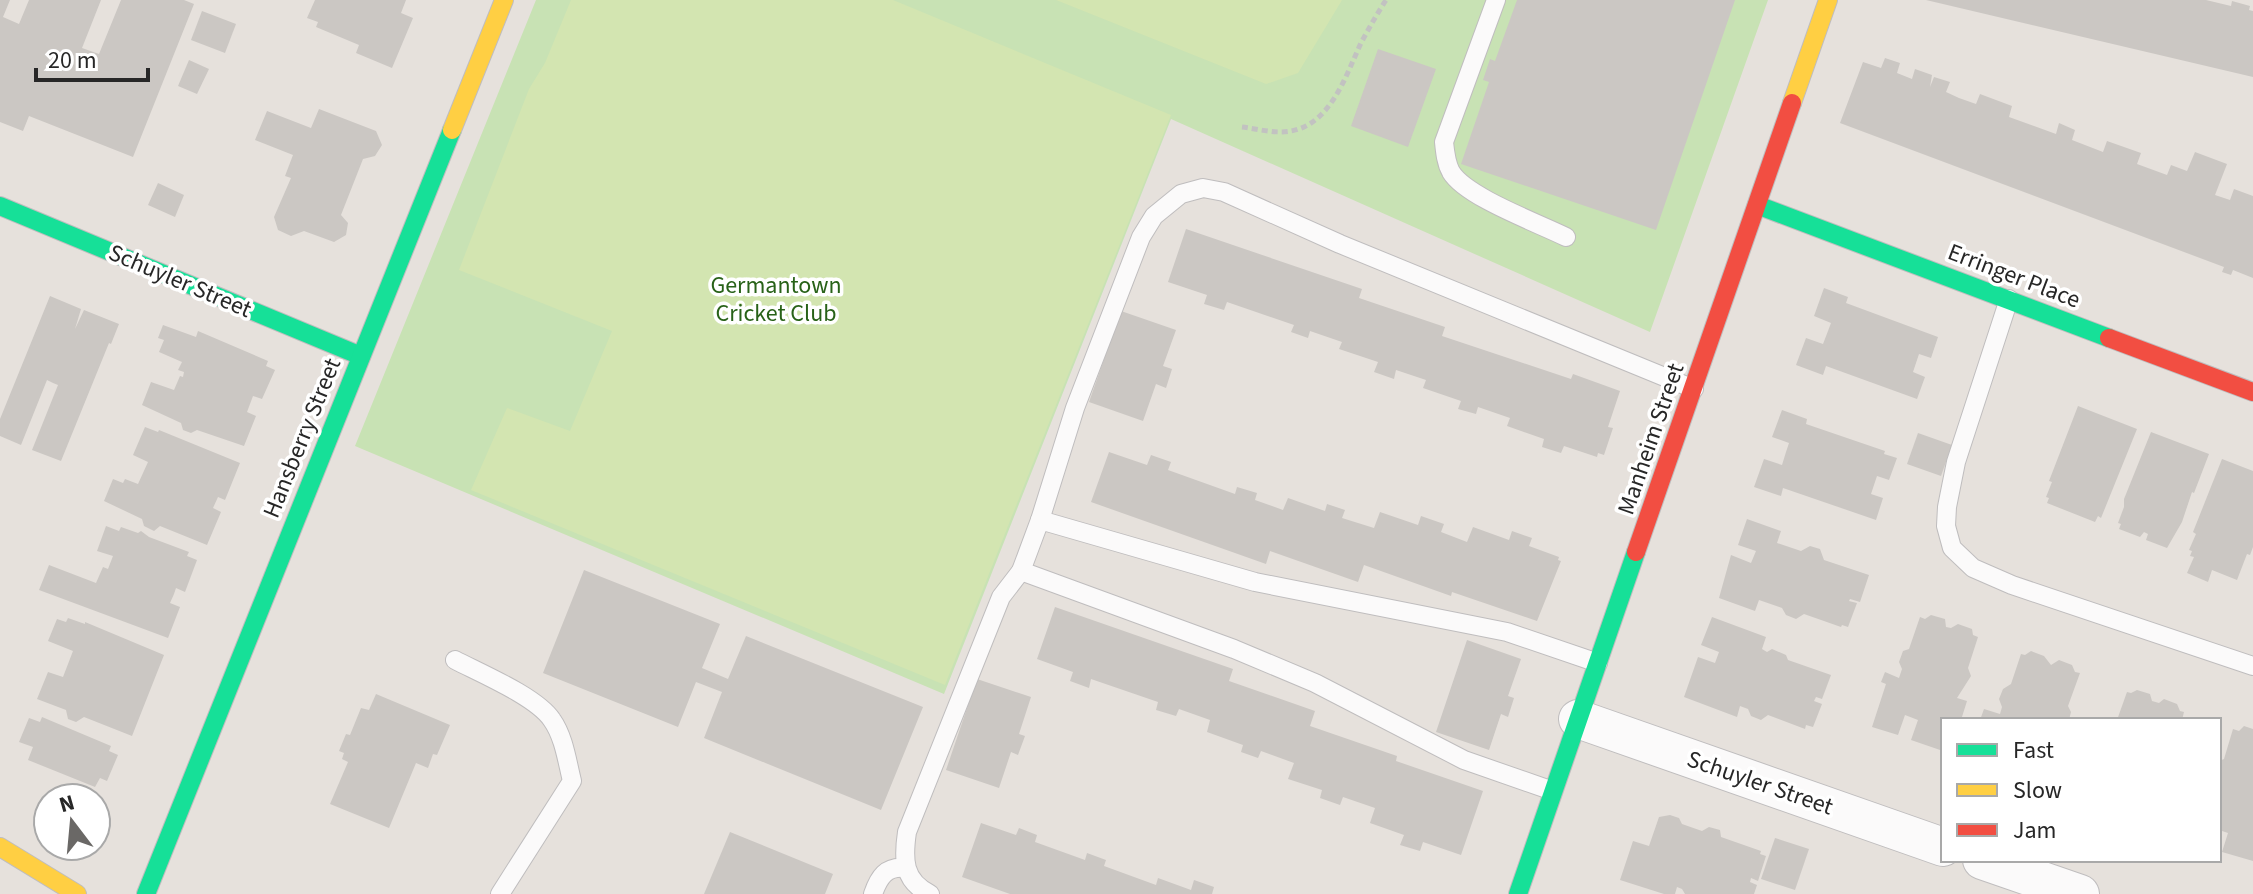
<svg xmlns="http://www.w3.org/2000/svg" width="2253" height="894" font-family="'Source Sans 3',sans-serif">
<rect width="100%" height="100%" fill="#e6e1dc"/>
<path fill="#c8e2b4" d="M536,0H1768L1650,332L1171,119L944,694L355,446Z"/>
<g fill="#d3e5b1">
<path d="M571,0H893L1171,115L945,685L471,490L507,408L570,431L612,331L459,270L529,89L545,63Z"/>
<path d="M1056,0H1342L1298,73L1266,84Z"/>
</g>
<g fill="#cbc7c3">
<path d="M0,0H10L3,17L19,24L29,0H101L82,48L99,54L121,0H184L194,4L133,157L29,116L23,131L0,122Z"/>
<path d="M315,0H406L401,13L413,18L392,68L356,53L359,45L316,27L318,22L307,18Z"/>
<path d="M1517,0H1735L1656,230L1461,164L1489,82L1483,80L1490,59L1495,61Z"/>
<path d="M1926,0H2206L2231,6L2232,1L2250,6L2249,10L2253,11V77Z"/>
<path d="M202,11L236,24L225,53L191,40Z"/>
<path d="M1378,49L1436,69L1408,147L1351,126Z"/>
<path d="M1885,58L1900,63L1897,73L1912,79L1915,69L1932,75L1930,87L1934,77L1950,82L1946,92L1959,98L1976,104L1980,94L2012,106L2009,117L2056,134L2059,123L2075,130L2072,140L2103,152L2107,141L2141,153L2137,164L2167,175L2171,165L2187,171L2195,152L2227,164L2215,195L2230,200L2234,189L2253,196V278L2233,270L2231,275L2222,272L2224,267L1840,123L1863,62L1881,68Z"/>
<path d="M189,60L209,69L197,94L178,86Z"/>
<path d="M319,109L376,131L382,145L375,156L363,159L341,215L348,223L346,235L334,242L304,231L291,236L278,230L274,217L291,178L285,176L293,155L255,140L267,111L311,128Z"/>
<path d="M158,183L184,195L175,217L148,205Z"/>
<path d="M1186,229L1362,289L1359,298L1445,327L1442,336L1571,379L1573,374L1620,391L1608,427L1613,428L1604,455L1598,453L1597,457L1564,446L1561,453L1542,447L1544,439L1507,426L1510,418L1478,407L1476,414L1458,409L1461,401L1423,388L1426,380L1396,370L1394,379L1374,372L1378,362L1339,349L1342,342L1310,331L1308,338L1291,332L1294,325L1227,302L1224,310L1204,304L1207,295L1168,282Z"/>
<path d="M1824,288L1848,297L1846,303L1938,337L1931,358L1919,354L1913,372L1925,377L1917,399L1826,366L1823,375L1796,365L1806,338L1823,344L1828,331L1831,323L1814,316Z"/>
<path d="M50,296L81,309L75,329L84,310L119,324L111,344L109,343L61,461L32,450L58,385L53,383L47,380L21,445L0,436V419Z"/>
<path d="M1121,311L1176,330L1163,366L1172,369L1166,388L1156,384L1143,421L1089,402Z"/>
<path d="M163,325L196,337L198,331L268,361L266,366L275,370L262,399L253,396L247,412L256,416L244,446L197,430L191,433L183,430L181,423L142,405L151,382L174,390L180,376L183,377L184,372L178,370L182,362L159,352L164,340L158,338Z"/>
<path d="M2078,406L2137,429L2101,518L2098,516L2095,522L2047,503L2049,498L2046,497L2052,482L2049,481Z"/>
<path d="M1782,410L1807,419L1806,424L1885,451L1884,454L1897,458L1889,480L1877,476L1871,494L1883,498L1876,520L1783,488L1781,496L1754,487L1764,459L1782,465L1786,452L1789,443L1772,437Z"/>
<path d="M145,427L158,432L159,430L240,463L225,500L218,497L213,508L221,512L207,545L160,526L154,531L144,526L142,519L104,501L113,479L123,483L125,479L138,484L148,462L133,455Z"/>
<path d="M2151,432L2209,454L2194,493L2192,492L2182,522L2167,548L2146,540L2148,534L2144,532L2140,537L2119,529L2121,524L2118,523L2124,507V499Z"/>
<path d="M1918,433L1952,445L1941,476L1907,464Z"/>
<path d="M1109,452L1147,465L1151,455L1171,462L1168,470L1235,494L1237,487L1257,493L1255,500L1283,510L1288,498L1325,511L1327,504L1345,510L1342,518L1374,528L1380,512L1418,525L1421,516L1444,524L1441,532L1467,542L1473,527L1509,540L1512,531L1532,538L1529,546L1559,557L1558,560L1561,561L1537,621L1452,592L1451,596L1364,565L1358,582L1270,551L1266,564L1091,502Z"/>
<path d="M2222,459L2253,471V547L2250,555L2247,554L2237,580L2212,570L2208,582L2187,573L2194,557L2190,556L2192,551L2189,550L2196,534L2193,532Z"/>
<path d="M1747,519L1781,531L1777,543L1801,551L1810,546L1820,549L1824,560L1869,575L1860,602L1850,599L1849,601L1857,603L1848,627L1842,625L1841,627L1804,614L1796,619L1786,615L1782,608L1759,600L1755,611L1719,598L1731,555L1751,563L1756,551L1738,545Z"/>
<path d="M106,526L119,531L121,527L138,533L141,531L149,537L189,552L187,556L197,560L185,592L176,588L174,594L170,603L180,607L168,638L39,590L49,565L96,583L103,567L108,569L113,556L97,551Z"/>
<path d="M584,570L720,624L702,668L728,679L746,636L923,707L881,810L704,738L722,692L696,682L678,727L543,673Z"/>
<path d="M1055,607L1233,669L1229,681L1315,711L1310,726L1397,756L1396,761L1483,791L1461,855L1423,842L1420,851L1400,845L1404,835L1370,823L1375,808L1343,797L1340,805L1320,798L1322,790L1288,779L1294,763L1261,751L1258,758L1241,752L1243,745L1207,732L1210,720L1179,709L1176,716L1156,710L1158,702L1091,679L1089,688L1070,681L1073,672L1037,659Z"/>
<path d="M1931,615L1945,619L1946,627L1951,628L1958,624L1972,629L1973,635L1978,637L1968,668L1971,676L1957,698L1967,701L1961,720H1943V751L1911,740L1918,720L1905,715L1898,735L1872,727L1886,684L1881,682L1885,672L1899,678L1902,669L1899,662L1903,651L1909,649L1920,617L1925,619Z"/>
<path d="M1712,617L1766,637L1762,649L1767,652L1772,649L1786,655L1788,660L1831,675L1822,699L1816,697L1814,701L1822,704L1813,727L1806,725L1805,729L1768,715L1761,720L1751,716L1748,709L1740,706L1737,717L1684,697L1698,657L1715,663L1719,652L1701,645Z"/>
<path d="M68,618L85,624V622L164,655L132,736L84,717L76,722L68,719L66,710L37,699L48,672L63,677L73,651L48,641L57,619L66,622Z"/>
<path d="M1467,640L1521,659L1508,696L1514,698L1508,717L1501,714L1489,750L1436,732Z"/>
<path d="M2031,651L2044,656L2051,665L2059,660L2072,665L2075,672L2080,673L2068,706L2071,712L2069,720H1980L1984,709L2000,714L2002,707L1999,699L2003,689L2011,684L2021,654L2025,655Z"/>
<path d="M977,679L1031,697L1019,734L1025,736L1018,755L1011,752L999,788L946,770Z"/>
<path d="M2137,690L2150,694L2152,701L2159,703L2164,699L2177,704L2180,711L2184,712L2182,720H2117L2127,692L2131,693Z"/>
<path d="M376,694L450,725L437,755L433,754L428,768L416,763L389,828L330,804L348,762L342,759L344,753L339,751L346,734L350,735L361,708L369,710Z"/>
<path d="M42,717L111,746L109,751L118,755L107,781L100,778L95,787L28,760L33,747L19,742L29,718L40,722Z"/>
<path d="M2244,726L2253,729V861L2222,852L2228,833L2219,830V761L2224,759L2233,729L2239,731Z"/>
<path d="M1670,815L1679,818L1682,824L1702,831L1709,827L1720,830L1721,837L1761,851L1760,854L1766,856L1758,881L1751,878L1750,882L1757,885L1754,894H1685L1682,889L1677,887L1675,894H1664L1620,880L1633,841L1649,846L1659,817Z"/>
<path d="M981,823L1016,835L1019,828L1037,835L1035,842L1085,860L1087,853L1106,860L1104,866L1156,885L1158,878L1191,890L1194,880L1214,887L1212,894H1010L962,877Z"/>
<path d="M730,832L833,874L825,894H704Z"/>
<path d="M1775,838L1809,849L1795,890L1761,879Z"/>
</g>
<g fill="none" stroke-linecap="round" stroke-linejoin="round">
<defs>
<g id="lane">
<path d="M1496,0L1444,142C1445,152 1446,163 1451,172C1466,197 1538,223 1566,237"/>
<path d="M2009,299L1956,462L1947,507L1946,526L1952,548L1973,568L2012,585L2253,666"/>
<path d="M1040,520L1075,408L1141,237L1154,216L1181,194L1203,188L1224,192L1340,244L1694,389"/>
<path d="M455,660C480,673 537,697 552,720C564,737 567,761 572,781L500,894"/>
<path d="M1553,791L1464,760L1315,683L1234,649L1021,571L1040,520L1255,582L1507,632L1598,663"/>
<path d="M873,894C879,877 886,866 905,868"/>
<path d="M930,894C903,881 903,859 907,832L1001,597L1021,571"/>
</g>
<g id="street">
<path d="M1578,719L1943,847"/>
<path d="M1982,860L2080,894"/>
</g>
<g id="fast">
<path d="M1757,205L2109,338"/>
<path d="M0,206L361,356"/>
<path d="M146,894L452,130"/>
<path d="M1518,894L1636,552"/>
</g>
<g id="slow">
<path d="M1792,103L1828,0"/>
<path d="M452,130L504,0"/>
<path d="M0,847L77,894"/>
</g>
<g id="jam">
<path d="M2109,338L2253,392"/>
<path d="M1636,552L1792,103"/>
</g>
</defs>
<use href="#lane" stroke="#bfbdbe" stroke-width="20"/>
<use href="#street" stroke="#bfbdbe" stroke-width="40"/>
<use href="#fast" stroke="#bfbdbe" stroke-width="20"/>
<use href="#slow" stroke="#bfbdbe" stroke-width="20"/>
<use href="#jam" stroke="#bfbdbe" stroke-width="20"/>
<path stroke="#c2c2c1" stroke-width="5" stroke-dasharray="6 4" stroke-linecap="butt" d="M1242,127C1258,129 1276,134 1291,131C1331,124 1346,75 1361,43C1369,28 1377,14 1386,0"/>
<use href="#lane" stroke="#fbfafa" stroke-width="18"/>
<use href="#street" stroke="#fbfafa" stroke-width="38"/>
<use href="#fast" stroke="#16e098" stroke-width="18"/>
<use href="#slow" stroke="#ffcf43" stroke-width="18"/>
<use href="#jam" stroke="#f24e42" stroke-width="18"/>
</g>
<g text-anchor="middle" dominant-baseline="central" stroke-width="7" stroke-linejoin="round" paint-order="stroke">
<g font-size="24" fill="#272727" stroke="#fff">
<text transform="translate(2014 276) rotate(21)">Erringer Place</text>
<text transform="translate(180 281) rotate(23)">Schuyler Street</text>
<text transform="translate(302 438) rotate(-68)">Hansberry Street</text>
<text transform="translate(1651 439) rotate(-71)">Manheim Street</text>
<text transform="translate(1760 783) rotate(19)">Schuyler Street</text>
</g>
<g font-size="24" fill="#286218" stroke="#fff">
<text x="776" y="285">Germantown<tspan x="776" dy="28">Cricket Club</tspan></text>
</g>
</g>
<rect x="1941" y="718" width="280" height="144" fill="#ffffff" stroke="#a9a9a9" stroke-width="2"/>
<rect x="1957" y="744" width="40" height="12" fill="#16e098" stroke="#a9a9a9" stroke-width="2"/>
<text x="2013" y="758" font-size="24" fill="#272727">Fast</text>
<rect x="1957" y="784" width="40" height="12" fill="#ffcf43" stroke="#a9a9a9" stroke-width="2"/>
<text x="2013" y="798" font-size="24" fill="#272727">Slow</text>
<rect x="1957" y="824" width="40" height="12" fill="#f24e42" stroke="#a9a9a9" stroke-width="2"/>
<text x="2013" y="838" font-size="24" fill="#272727">Jam</text>
<g transform="translate(72 822) rotate(344)"><circle r="38" fill="#ffffff" stroke="#a9a9a9" stroke-width="2"/>
<path d="M0-6L14 30L0 20L-14 30Z" fill="#6a6866"/>
<text y="-12" font-size="22" font-weight="bold" text-anchor="middle" fill="#272727">N</text>
</g>
<path d="M36 68v12h112v-12" fill="none" stroke="#272727" stroke-width="4"/>
<text x="48" y="68" font-size="24" fill="#272727" stroke="#ffffff" stroke-width="6" paint-order="stroke">20 m</text>
</svg>
